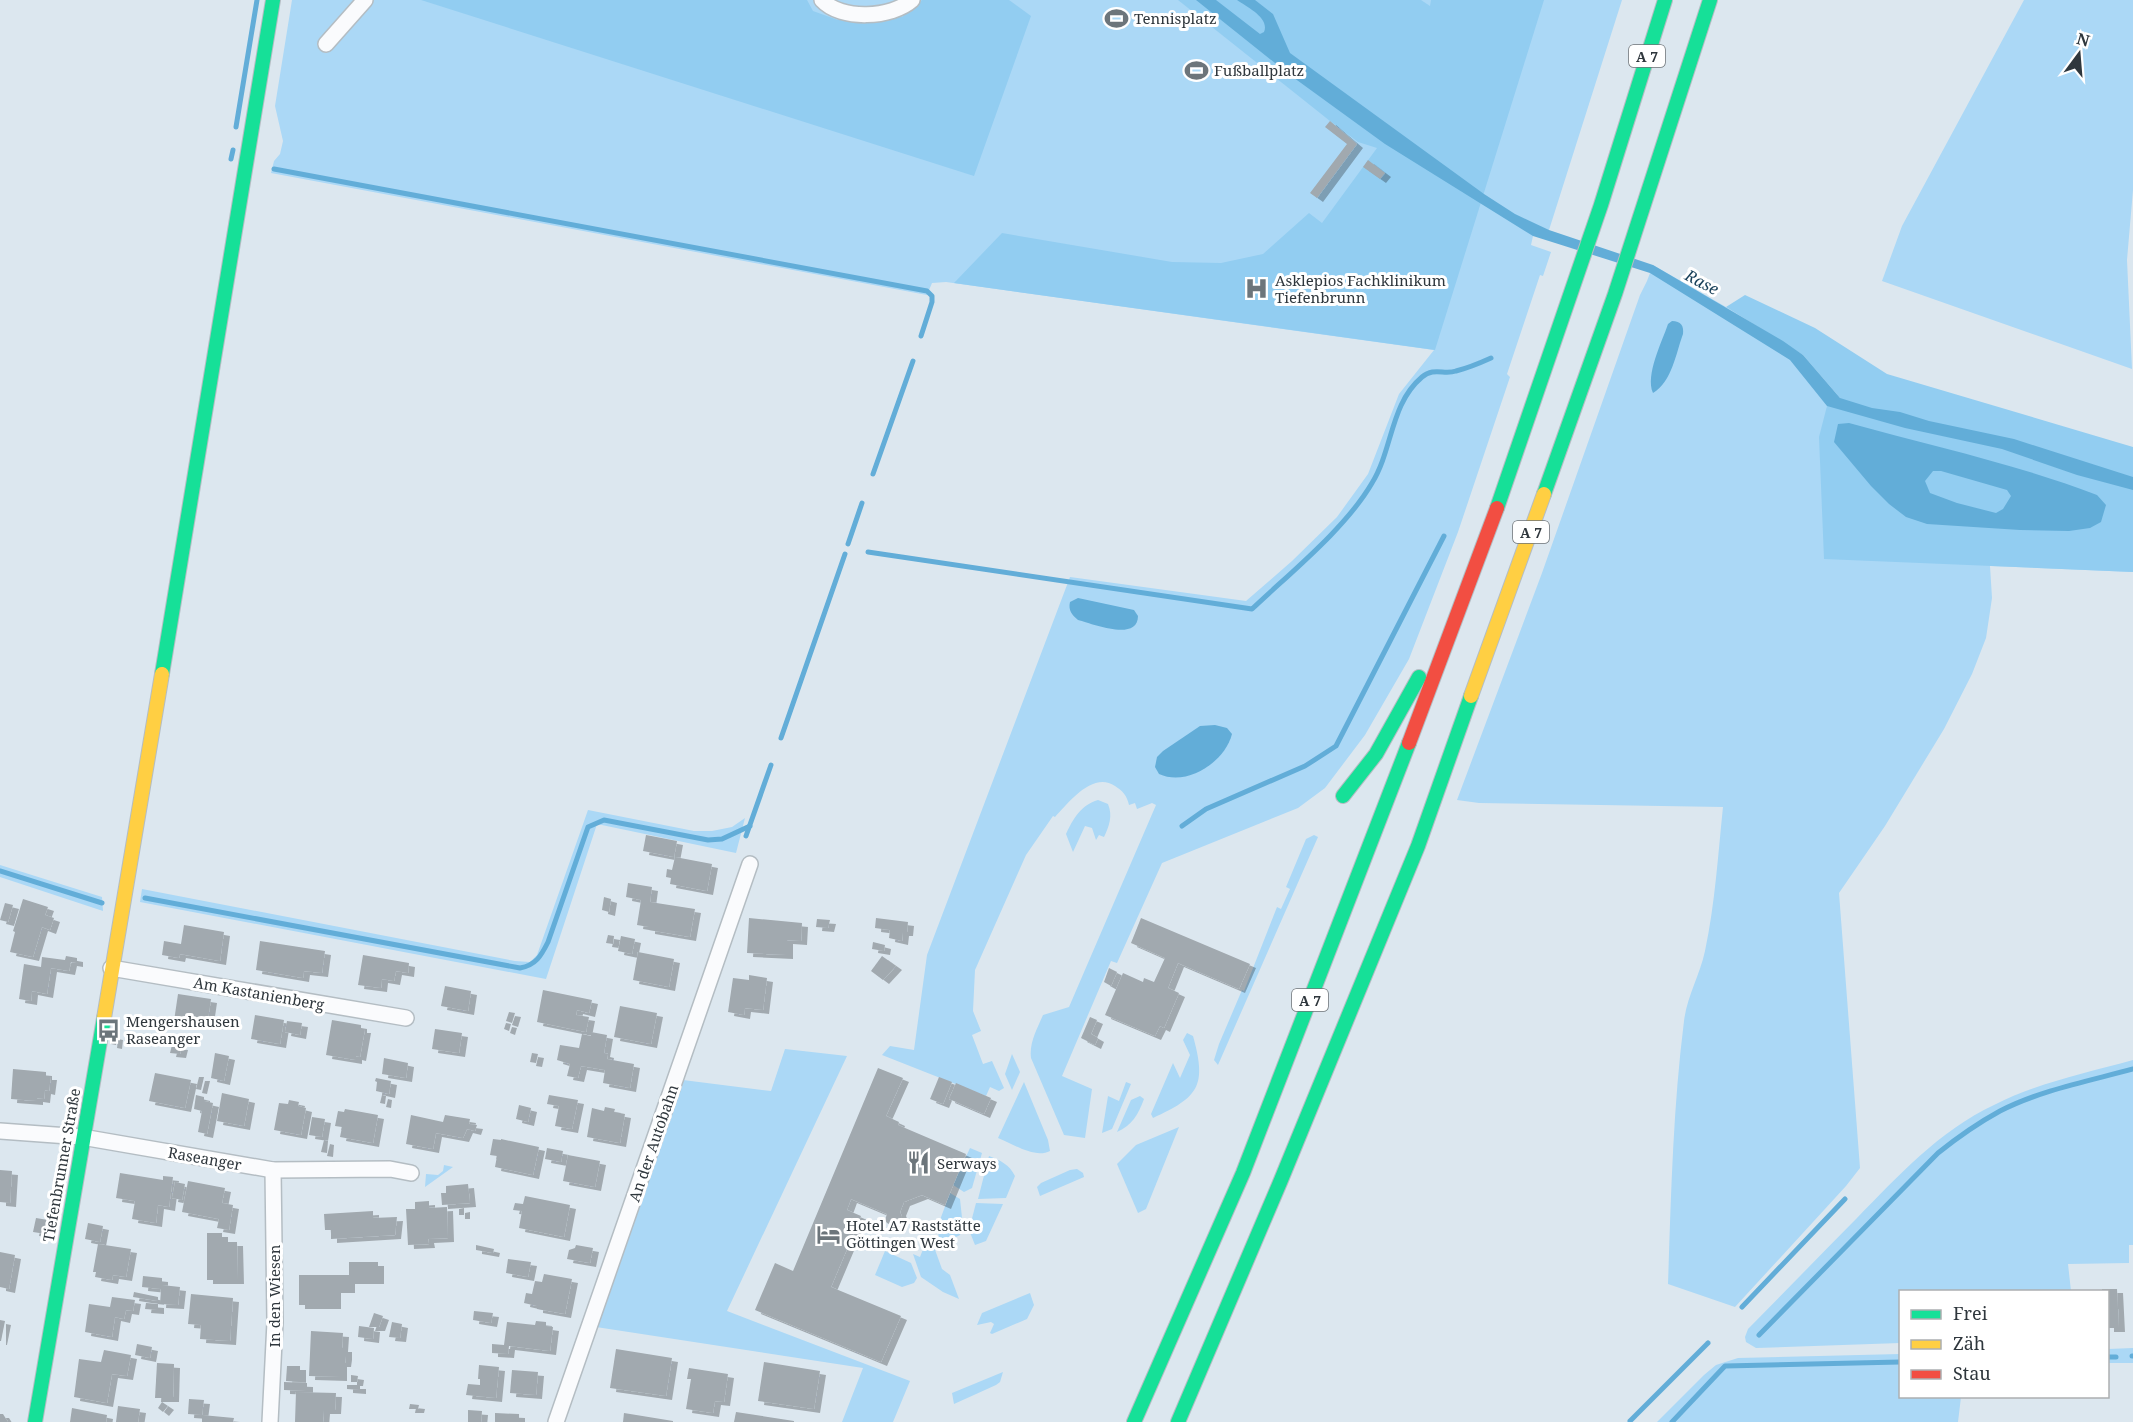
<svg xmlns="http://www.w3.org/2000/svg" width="2133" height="1422" font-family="'Noto Serif',serif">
<defs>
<filter id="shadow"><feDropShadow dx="6" dy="4" stdDeviation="0" flood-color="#0004"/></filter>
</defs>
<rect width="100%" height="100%" fill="#dce7ef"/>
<g fill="#abd8f6">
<path d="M292,0H1622L1549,230L1533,236L1531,245L1551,252L1543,276L1540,275L1507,374L1510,377L1458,532L1409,659L1365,735L1325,788L1298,808L1162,863L1117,963L1111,961L1062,1076L1092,1089L1085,1138L1064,1135L1031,1058C1029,1043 1037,1029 1043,1015L1069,1007L1156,805L1152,803L1137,809L1135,803L1129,805C1127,796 1123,791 1115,786C1093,771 1069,802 1055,817L1053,816L1026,855L975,970L973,1011L981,1031L972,1035L983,1064L992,1061L1004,1088L999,1091L990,1087L986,1096L882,1055L890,1046L914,1050L927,955L1070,577L1246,601L1292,561L1337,517L1368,474L1399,394L1434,350L946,282L932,283L927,295L271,173L274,161L280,154L283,141L275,106Z"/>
<path d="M2024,0H2133V190L2127,260L2132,369L1882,281L1902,226Z"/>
<path d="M1653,265L1726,307L1803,355L1840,398L2133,572L1990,566L1992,598L1986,638L1972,674L1944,729L1885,826L1839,893L1860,1168L1846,1186L1735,1307L1668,1284C1671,1196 1673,1108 1684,1021C1687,996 1700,975 1705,951C1715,904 1718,855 1723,807L1479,803L1457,800L1542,573L1640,295L1647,281Z"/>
<path d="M1098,800L1108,804C1113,816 1109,826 1104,837L1099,835L1096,840L1092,828L1085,826L1073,852L1066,834C1073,819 1081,805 1098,800Z"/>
<path d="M588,810L694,831H712L732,827L745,818L736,853L597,824L546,979L140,902L142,889L515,961L530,962L537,955Z"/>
<path d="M1314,835L1318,837L1218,1065L1214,1060L1219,1044L1242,990L1244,991L1277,907L1281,909L1290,889L1286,887L1306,839Z"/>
<path d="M0,865L102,897L103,911L0,877Z"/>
<path d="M1187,1033L1193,1036C1207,1086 1199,1097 1153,1118L1151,1114L1173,1063L1180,1078L1190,1055L1183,1040Z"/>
<path d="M785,1049L847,1056L727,1311L910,1381L893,1422H842L863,1368L596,1327L683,1080L771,1091Z"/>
<path d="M1012,1054L1020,1072L1012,1090L1005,1074Z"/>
<path d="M2133,1060V1245H2129V1263L2068,1264L2071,1291L1900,1292V1343L1756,1348L1746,1342L1745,1337L1748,1329C1784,1293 1820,1255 1857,1218C1898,1176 1939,1131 1994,1105C2037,1083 2086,1073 2133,1060Z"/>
<path d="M1024,1082L1048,1140L1050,1151C1035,1159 1013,1144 998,1138Z"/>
<path d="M1126,1082L1131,1084L1112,1129L1102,1133L1108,1096L1119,1101Z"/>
<path d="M1140,1096L1144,1099C1138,1115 1132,1125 1117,1132L1131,1100Z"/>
<path d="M1179,1127L1146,1209L1138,1213L1117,1164L1136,1145Z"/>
<path d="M970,1148L982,1153L972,1188L964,1192L953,1185Z"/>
<path d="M989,1156C1001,1161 1009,1164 1015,1176L1006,1198L978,1199Z"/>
<path d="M444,1165L453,1167L425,1187L426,1174L438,1175L443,1171Z"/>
<path d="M1077,1169L1083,1173L1084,1177L1040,1196L1037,1187L1041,1183L1070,1170Z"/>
<path d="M950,1193L960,1199L963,1227L960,1235L950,1240L945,1249L941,1243L934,1247L942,1269L950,1275L959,1299L943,1292L921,1277L913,1254L920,1257L927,1239L929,1237L933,1240L939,1237L937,1228Z"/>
<path d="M976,1203L1003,1204L986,1241L975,1245L969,1230Z"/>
<path d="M885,1251L911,1263L917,1278L914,1283L902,1287L875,1275Z"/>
<path d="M1030,1293L1034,1305L1027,1319L992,1334L990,1333L994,1324L991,1322L977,1325L982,1313Z"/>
<path d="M2133,1348V1363H2108V1349Z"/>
<path d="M1900,1354V1396L1961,1397L1958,1422H1657L1704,1375L1716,1365L1738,1358Z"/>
<path d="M1003,1372L1000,1382L996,1385L954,1404L952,1393Z"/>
</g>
<g fill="#92cdf1">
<path d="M421,0H807L813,11L838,20L902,17L922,0H1009L1031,16L974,176Z"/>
<path d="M1178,0H1421L1430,6L1431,0H1544L1435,350L954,283L1002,233L1172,262L1221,263L1263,254L1309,213L1322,223L1377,148L1358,142L1330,121Z"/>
<path d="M1745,295L1815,328L1887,374L2133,447V572L1824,559L1819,437L1827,406L1840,398L1803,355L1726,307Z"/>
</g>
<g fill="#62add8" fill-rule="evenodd">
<path d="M1196,0H1216L1260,34L1264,32C1270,18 1247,7 1237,0H1255L1273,14L1290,53L1484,194L1515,214L1549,230L1653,265L1783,341L1803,355L1840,398L1872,408L1900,412L1929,421L2014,439L2133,477V490L2077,475L2002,449L1905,428L1827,406L1790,360L1650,273L1533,236L1385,144L1290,75Z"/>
<path d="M1672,321C1681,321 1684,326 1683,334C1676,353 1672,382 1653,393C1645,375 1662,342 1668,324Z"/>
<path d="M1849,423C1932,446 2016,464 2097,495L2106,505L2101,522L2090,528L2069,531L2020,530L1927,524L1906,517L1889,504L1871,486L1834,442L1838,424ZM1933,471H1941L2007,490L2011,496L2003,509L1996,513L1957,503L1930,493L1925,481Z"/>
<path d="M1078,598L1134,610L1138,616C1138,642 1093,624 1078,620C1072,615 1068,610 1070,602Z"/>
<path d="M1215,725L1227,728L1232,734C1225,762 1187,787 1159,774L1155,767L1157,757L1163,751L1200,726Z"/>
</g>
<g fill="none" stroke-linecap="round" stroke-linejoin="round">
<g stroke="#62add8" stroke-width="5">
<path d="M236,127L257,0"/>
<path d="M231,159L233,150"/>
<path d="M274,169L927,291L932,296V302L921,336"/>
<path d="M873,474L913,361"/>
<path d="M848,544L862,503"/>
<path d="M868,552L1252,609C1290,573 1346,528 1372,483C1393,449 1390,404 1422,377C1434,367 1444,375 1456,371C1468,368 1480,363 1491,358"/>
<path d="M781,738L845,554"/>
<path d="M1182,826L1206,809L1305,766L1336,746L1444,536"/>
<path d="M746,836L771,765"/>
<path d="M0,871L102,903"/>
<path d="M145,898L520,968C536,965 541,956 548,942L588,827L604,820L708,840L722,839L750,826"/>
<path d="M1742,1307L1845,1199"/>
<path d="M1759,1335L1938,1153C1958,1137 1978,1123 2000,1111C2041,1090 2089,1081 2133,1069"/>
<path d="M2132,1356H2133"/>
<path d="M2108,1357H2116"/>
<path d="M1630,1421L1708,1343"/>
<path d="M1672,1422L1725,1366L1900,1362"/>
</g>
</g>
<g fill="#a1a9af" filter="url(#shadow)">
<path d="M1330,121L1357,144L1317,198L1310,193L1347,144L1325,127Z"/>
<path d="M1368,160L1385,173L1380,179L1363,167Z"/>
<path d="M646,835L677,841L674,857L643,851Z"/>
<path d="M675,857L712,864L707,891L670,884L671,878L666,877L667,869L672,870Z"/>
<path d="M628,883L652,887L650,902L695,909L690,937L649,930V927L637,925L641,900L626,897Z"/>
<path d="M604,897L611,899L609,912L602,910Z"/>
<path d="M23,899L48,907L45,915L54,918L50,930L42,927L33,957L10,952L15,932L13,931Z"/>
<path d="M5,903L13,905L8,922L0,920Z"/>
<path d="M749,918L802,923L801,941L787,940V955L747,953Z"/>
<path d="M876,918L908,922L907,932H903L902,941L889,938L890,930L875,928Z"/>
<path d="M1141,918L1250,964L1239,989L1178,963L1168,988L1179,993L1164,1028L1160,1026L1155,1036L1105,1015L1123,973L1143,982L1144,978L1154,982L1165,958L1131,943Z"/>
<path d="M817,919L830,920L828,928L816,927Z"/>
<path d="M184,925L224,932L220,961L180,954L179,958L162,955L164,941L181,944Z"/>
<path d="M608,935L614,936L613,944L606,943Z"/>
<path d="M621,936L635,939L632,954L618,951Z"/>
<path d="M260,941L325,951L322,973L304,971L303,978L256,970Z"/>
<path d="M873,942L885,945L884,951L872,949Z"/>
<path d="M638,952L674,959L669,987L633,980Z"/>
<path d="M363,955L409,963L408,973L396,971L394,981L382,979L381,988L358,985Z"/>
<path d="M66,956L77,958V963L71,962L69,971L51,968L47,994L32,991L31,1001L19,999L24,964L41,967L42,957L65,960Z"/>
<path d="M882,956L896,966L883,980L871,971Z"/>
<path d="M1109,968L1117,972L1111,986L1104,982Z"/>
<path d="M749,975L767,978L763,1010L745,1008L744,1015L728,1012L733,978L749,980Z"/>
<path d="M445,986L471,991L468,1011L441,1006Z"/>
<path d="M543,990L592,1000L589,1013L577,1010L576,1015L589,1017L586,1032L537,1022Z"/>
<path d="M178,994L211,999L207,1026L174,1021Z"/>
<path d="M620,1006L657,1013L651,1044L614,1037Z"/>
<path d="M509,1012L515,1013L512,1023L506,1021Z"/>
<path d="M255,1015L284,1020L280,1044L251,1039Z"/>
<path d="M1090,1017L1097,1020L1091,1034L1098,1038L1095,1045L1081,1038Z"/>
<path d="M332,1020L361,1025V1029H365L360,1057L356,1056V1060L326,1055Z"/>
<path d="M287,1021L302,1023L300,1035L285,1032Z"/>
<path d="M506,1023L511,1024L509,1031L504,1029Z"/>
<path d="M435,1029L462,1033L459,1053L432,1049Z"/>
<path d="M591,1032L607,1035L604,1053L608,1054L607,1059L634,1064L630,1088L603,1083L605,1070L581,1066L578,1078L567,1076L570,1064L557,1060L560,1045L579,1048L582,1034L591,1036Z"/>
<path d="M112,1035L117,1036L116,1045L111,1044Z"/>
<path d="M172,1045L182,1046L180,1054L170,1053Z"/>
<path d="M215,1053L229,1056L224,1081L211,1078Z"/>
<path d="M532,1053L538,1054L536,1063L530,1062Z"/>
<path d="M384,1058L408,1063L406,1078L382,1074Z"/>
<path d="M878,1068L903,1078L886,1116L899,1122L898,1125L966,1154L945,1205L922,1195L904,1202L900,1212L902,1217L899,1225L895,1227L887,1223L885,1220L887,1214L851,1199L847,1210L861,1216L831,1287L901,1316L881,1362L755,1310L775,1263L793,1271Z"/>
<path d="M13,1069L46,1072V1076H51L49,1091L45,1090L44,1099L37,1098V1101L11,1099Z"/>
<path d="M155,1073L191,1080L185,1108L149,1101Z"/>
<path d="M199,1077H204L201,1090L196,1089Z"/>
<path d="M939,1077L952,1082L943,1104L930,1099Z"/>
<path d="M376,1078L391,1081L389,1094L376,1091L377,1082L375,1081Z"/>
<path d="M956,1083L991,1098L984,1114L949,1099Z"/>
<path d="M222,1093L249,1099L244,1126L217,1121Z"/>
<path d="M196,1095L204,1097V1101L213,1103L207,1134L198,1132L202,1111L194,1109Z"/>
<path d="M382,1095L386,1096L385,1104L380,1103Z"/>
<path d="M549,1095L578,1100L572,1129L555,1126L559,1106L547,1104Z"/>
<path d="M289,1100L299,1102L298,1106L306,1108L301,1135L274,1130L279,1103L288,1104Z"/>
<path d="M519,1105L531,1108L528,1122L516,1119Z"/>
<path d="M605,1107L615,1109L614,1112L625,1114L620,1143L587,1137L592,1108L604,1111Z"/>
<path d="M345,1109L378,1115L373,1143L340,1137L342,1127L335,1126L338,1111L344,1112Z"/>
<path d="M411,1115L443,1122L445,1115L470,1119L469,1124L477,1125L475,1131L467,1129L463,1138L436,1133L433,1149L406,1144Z"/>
<path d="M312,1117L325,1119L322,1137L309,1135Z"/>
<path d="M493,1139L501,1140V1139L539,1147L533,1175L495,1167L497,1156L490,1155Z"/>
<path d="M324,1140L328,1141L327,1153L321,1152Z"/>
<path d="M547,1148L563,1151L561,1162L545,1159Z"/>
<path d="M568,1155L600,1161L595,1187L563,1181Z"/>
<path d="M0,1170L12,1171L10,1203L0,1202Z"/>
<path d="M120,1173L163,1180V1176L173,1177L169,1207L158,1205L156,1223L132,1219L135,1201L116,1198Z"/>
<path d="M188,1181L225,1188L222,1203L233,1205L229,1230L217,1228L219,1219L182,1212Z"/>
<path d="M175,1182L185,1184L182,1200L172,1198Z"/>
<path d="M468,1184L470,1203L442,1205L441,1193H446V1186Z"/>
<path d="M525,1196L570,1205L564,1237L519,1228L522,1211L513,1210L515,1203L523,1204Z"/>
<path d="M429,1201V1208L447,1207L448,1238L428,1239L429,1244L408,1245L406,1209H415V1202Z"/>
<path d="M464,1208V1215H459V1209Z"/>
<path d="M373,1211V1218L397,1217L395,1235L331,1239V1230H325L324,1214Z"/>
<path d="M36,1218L48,1220L46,1234L33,1232Z"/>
<path d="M88,1223L103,1226L100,1242L85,1239Z"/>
<path d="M207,1233H222V1242H237L238,1280H207Z"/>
<path d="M98,1244L131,1249L126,1277L113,1275L112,1280L95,1277L96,1272H93Z"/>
<path d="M476,1245L494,1249L493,1253L476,1250Z"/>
<path d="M576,1245L593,1248L590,1263L567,1259L569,1250L575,1248Z"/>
<path d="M0,1252L15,1255L9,1289L0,1287Z"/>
<path d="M508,1259L531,1262L528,1277L506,1273Z"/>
<path d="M349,1262H378V1280H349V1289H335V1305H299V1275H349Z"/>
<path d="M544,1274L572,1279L565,1314L537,1309V1306L524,1303L526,1293L532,1294L535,1281L542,1282Z"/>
<path d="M143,1276L162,1278V1285L180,1287L178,1305L160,1304L161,1289L142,1287Z"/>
<path d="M2102,1289H2117L2119,1328H2108V1292H2102Z"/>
<path d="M134,1292L158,1297V1301L133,1297Z"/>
<path d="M191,1294L233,1298L230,1341L200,1339L201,1325L188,1324Z"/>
<path d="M112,1297L135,1300L133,1311L126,1310L124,1319L115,1317L112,1337L85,1332L89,1304L110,1307Z"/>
<path d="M146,1303L158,1304V1310L145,1309Z"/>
<path d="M474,1311L493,1313L491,1323L473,1320Z"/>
<path d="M374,1313L383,1316L379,1327H369Z"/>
<path d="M0,1320L5,1321L1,1341H0Z"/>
<path d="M536,1321L546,1322V1326L553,1327L550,1351L509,1346L508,1354L492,1353V1344L504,1345L507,1322L535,1325Z"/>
<path d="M392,1322L402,1324L400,1338L389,1337Z"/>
<path d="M359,1326L374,1328L373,1339L358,1337Z"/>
<path d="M311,1331L343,1333L342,1348H346V1356L345,1363H341V1377L309,1376Z"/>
<path d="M137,1344L152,1347L150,1358L135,1355Z"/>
<path d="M616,1349L672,1358L666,1396L610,1388Z"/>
<path d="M104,1350L131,1355L127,1376L112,1374L107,1403L74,1397L79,1359L101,1362Z"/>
<path d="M764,1362L820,1371L814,1409L758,1401Z"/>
<path d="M157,1363L174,1364L173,1398H155Z"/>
<path d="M479,1365L499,1367L496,1398L466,1395L468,1384L480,1385V1379H478Z"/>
<path d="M287,1366H300V1382L286,1381Z"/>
<path d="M689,1368L728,1374L724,1402L715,1401L713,1413L686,1409L691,1379H687Z"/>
<path d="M512,1370L538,1372L536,1395L510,1393Z"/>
<path d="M351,1375L358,1376L357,1382H351Z"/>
<path d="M284,1382L307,1383V1391L284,1390Z"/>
<path d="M347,1385H360V1390L347,1389Z"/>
<path d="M296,1392L336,1393L335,1410H324L323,1422H295Z"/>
<path d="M189,1399L204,1400L202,1415L234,1418L233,1422H202V1415L188,1414Z"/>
<path d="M162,1402L168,1406L163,1412L158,1408Z"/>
<path d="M410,1404L419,1405L418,1409H409Z"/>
<path d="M118,1406L140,1409L138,1422H116Z"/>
<path d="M72,1408L107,1415L106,1422H70Z"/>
<path d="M468,1410L482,1411L481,1422H468Z"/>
<path d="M736,1412L794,1421V1422H734Z"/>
<path d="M495,1413L519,1414V1422H495Z"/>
<path d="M624,1413L673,1421V1422H623Z"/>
<path d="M0,1414H3L8,1422H0Z"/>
</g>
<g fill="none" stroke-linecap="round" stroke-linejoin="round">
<defs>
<g id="street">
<path d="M822,0C841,21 892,18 912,0"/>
<path d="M326,44L365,0"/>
<path d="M111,968L406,1018"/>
<path d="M0,1131L82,1137L273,1170L390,1169L411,1173"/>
<path d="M270,1422L275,1322L273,1170"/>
<path d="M556,1422L750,864"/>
</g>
<g id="fast">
<path d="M1544,494L1615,294L1710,0"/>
<path d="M1497,508L1601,205L1665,0"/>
<path d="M162,674L273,0"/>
<path d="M1343,796L1376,754L1419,677"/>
<path d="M35,1422L104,1018"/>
<path d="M1134,1422L1243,1173L1409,743"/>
<path d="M1178,1422L1281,1180L1418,846L1471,696"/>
</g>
<g id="slow">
<path d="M1471,696L1544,494"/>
<path d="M104,1018L162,674"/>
</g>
<path id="jam" d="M1409,743L1497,508"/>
</defs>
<use href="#street" stroke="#b4bdc3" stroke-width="18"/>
<use href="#fast" stroke="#b4bdc3" stroke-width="16"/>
<use href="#slow" stroke="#b4bdc3" stroke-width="16"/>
<use href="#jam" stroke="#b4bdc3" stroke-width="16"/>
<use href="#street" stroke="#fafbfd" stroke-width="15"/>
<use href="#fast" stroke="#16e098" stroke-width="14"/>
<use href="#slow" stroke="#ffcf43" stroke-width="14"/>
<use href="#jam" stroke="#f24e42" stroke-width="14"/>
</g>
<defs>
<symbol id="stadium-bare" viewBox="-9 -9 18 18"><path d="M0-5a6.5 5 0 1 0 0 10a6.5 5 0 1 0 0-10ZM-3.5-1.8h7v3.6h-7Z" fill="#6c757b" stroke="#fff" stroke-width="2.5" paint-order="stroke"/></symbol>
<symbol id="hospital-bare" viewBox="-9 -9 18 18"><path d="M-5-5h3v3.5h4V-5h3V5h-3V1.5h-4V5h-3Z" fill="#6c757b" stroke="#fff" stroke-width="2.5" paint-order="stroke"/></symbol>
<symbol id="bus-bare" viewBox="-9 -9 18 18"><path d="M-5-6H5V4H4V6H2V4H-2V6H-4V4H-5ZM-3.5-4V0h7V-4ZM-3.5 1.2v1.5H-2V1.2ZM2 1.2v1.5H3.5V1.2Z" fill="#6c757b" stroke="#fff" stroke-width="2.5" paint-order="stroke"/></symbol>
<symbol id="restaurant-bare" viewBox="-9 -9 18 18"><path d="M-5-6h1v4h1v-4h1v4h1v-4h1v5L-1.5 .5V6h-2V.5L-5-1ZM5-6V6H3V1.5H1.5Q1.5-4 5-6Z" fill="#6c757b" stroke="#fff" stroke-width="2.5" paint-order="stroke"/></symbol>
<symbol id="hotel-bare" viewBox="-9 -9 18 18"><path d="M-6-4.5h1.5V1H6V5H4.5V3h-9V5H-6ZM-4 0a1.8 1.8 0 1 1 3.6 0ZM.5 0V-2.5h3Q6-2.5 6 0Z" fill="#6c757b" stroke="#fff" stroke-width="2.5" paint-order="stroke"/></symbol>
</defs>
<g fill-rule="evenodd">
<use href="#stadium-bare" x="1100" y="2" width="33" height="33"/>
<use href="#stadium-bare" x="1180" y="54" width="33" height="33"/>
<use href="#hospital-bare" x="1240" y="272" width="33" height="33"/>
<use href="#bus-bare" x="92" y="1014" width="33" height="33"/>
<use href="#restaurant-bare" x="902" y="1146" width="33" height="33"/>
<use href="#hotel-bare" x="812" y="1218" width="33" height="33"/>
</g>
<g text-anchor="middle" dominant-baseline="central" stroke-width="6" stroke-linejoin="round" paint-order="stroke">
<g fill="#fff" stroke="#6d7377" stroke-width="1.5">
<rect x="1629" y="45" width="36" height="22" rx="4.5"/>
<rect x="1513" y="521" width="36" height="22" rx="4.5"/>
<rect x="1292" y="989" width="36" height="22" rx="4.5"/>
</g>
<g font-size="14" font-weight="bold" fill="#2f373d">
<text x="1647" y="56">A 7</text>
<text x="1531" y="532">A 7</text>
<text x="1310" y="1000">A 7</text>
</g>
<g font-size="15" fill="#2f373d" stroke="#fff" text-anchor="start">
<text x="1134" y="18">Tennisplatz</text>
<text x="1214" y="70">Fußballplatz</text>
<text x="1275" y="280">Asklepios Fachklinikum<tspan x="1275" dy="17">Tiefenbrunn</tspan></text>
<text x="126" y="1021">Mengershausen<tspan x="126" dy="17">Raseanger</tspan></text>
<text x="937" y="1163">Serways</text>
<text x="846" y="1225">Hotel A7 Raststätte<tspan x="846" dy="17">Göttingen West</tspan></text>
</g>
<g font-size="15" fill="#2f373d" stroke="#fff">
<text transform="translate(259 993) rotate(10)">Am Kastanienberg</text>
<text transform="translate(653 1143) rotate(-71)">An der Autobahn</text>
<text transform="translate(205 1158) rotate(10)">Raseanger</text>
<text transform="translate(61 1165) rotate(-80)">Tiefenbrunner Straße</text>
<text transform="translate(274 1296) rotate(-90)">In den Wiesen</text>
</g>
<g font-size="16" font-style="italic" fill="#173f58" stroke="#fff">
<text transform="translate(1702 282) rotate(28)">Rase</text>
</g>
</g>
<rect x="1899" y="1290" width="210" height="108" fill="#ffffff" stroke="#acafb1" stroke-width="1.5"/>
<rect x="1911" y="1310" width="30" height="9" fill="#16e098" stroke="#acafb1" stroke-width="1.5"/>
<text x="1953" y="1320" font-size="18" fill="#2f373d">Frei</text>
<rect x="1911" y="1340" width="30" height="9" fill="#ffcf43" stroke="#acafb1" stroke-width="1.5"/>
<text x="1953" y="1350" font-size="18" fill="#2f373d">Zäh</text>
<rect x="1911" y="1370" width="30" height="9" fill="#f24e42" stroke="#acafb1" stroke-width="1.5"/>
<text x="1953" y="1380" font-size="18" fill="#2f373d">Stau</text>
<g transform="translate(2079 54) rotate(16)" stroke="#ffffff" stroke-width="4.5" paint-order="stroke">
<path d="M0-4.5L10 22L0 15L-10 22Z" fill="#2f373d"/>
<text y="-9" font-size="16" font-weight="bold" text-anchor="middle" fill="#2f373d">N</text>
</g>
</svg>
